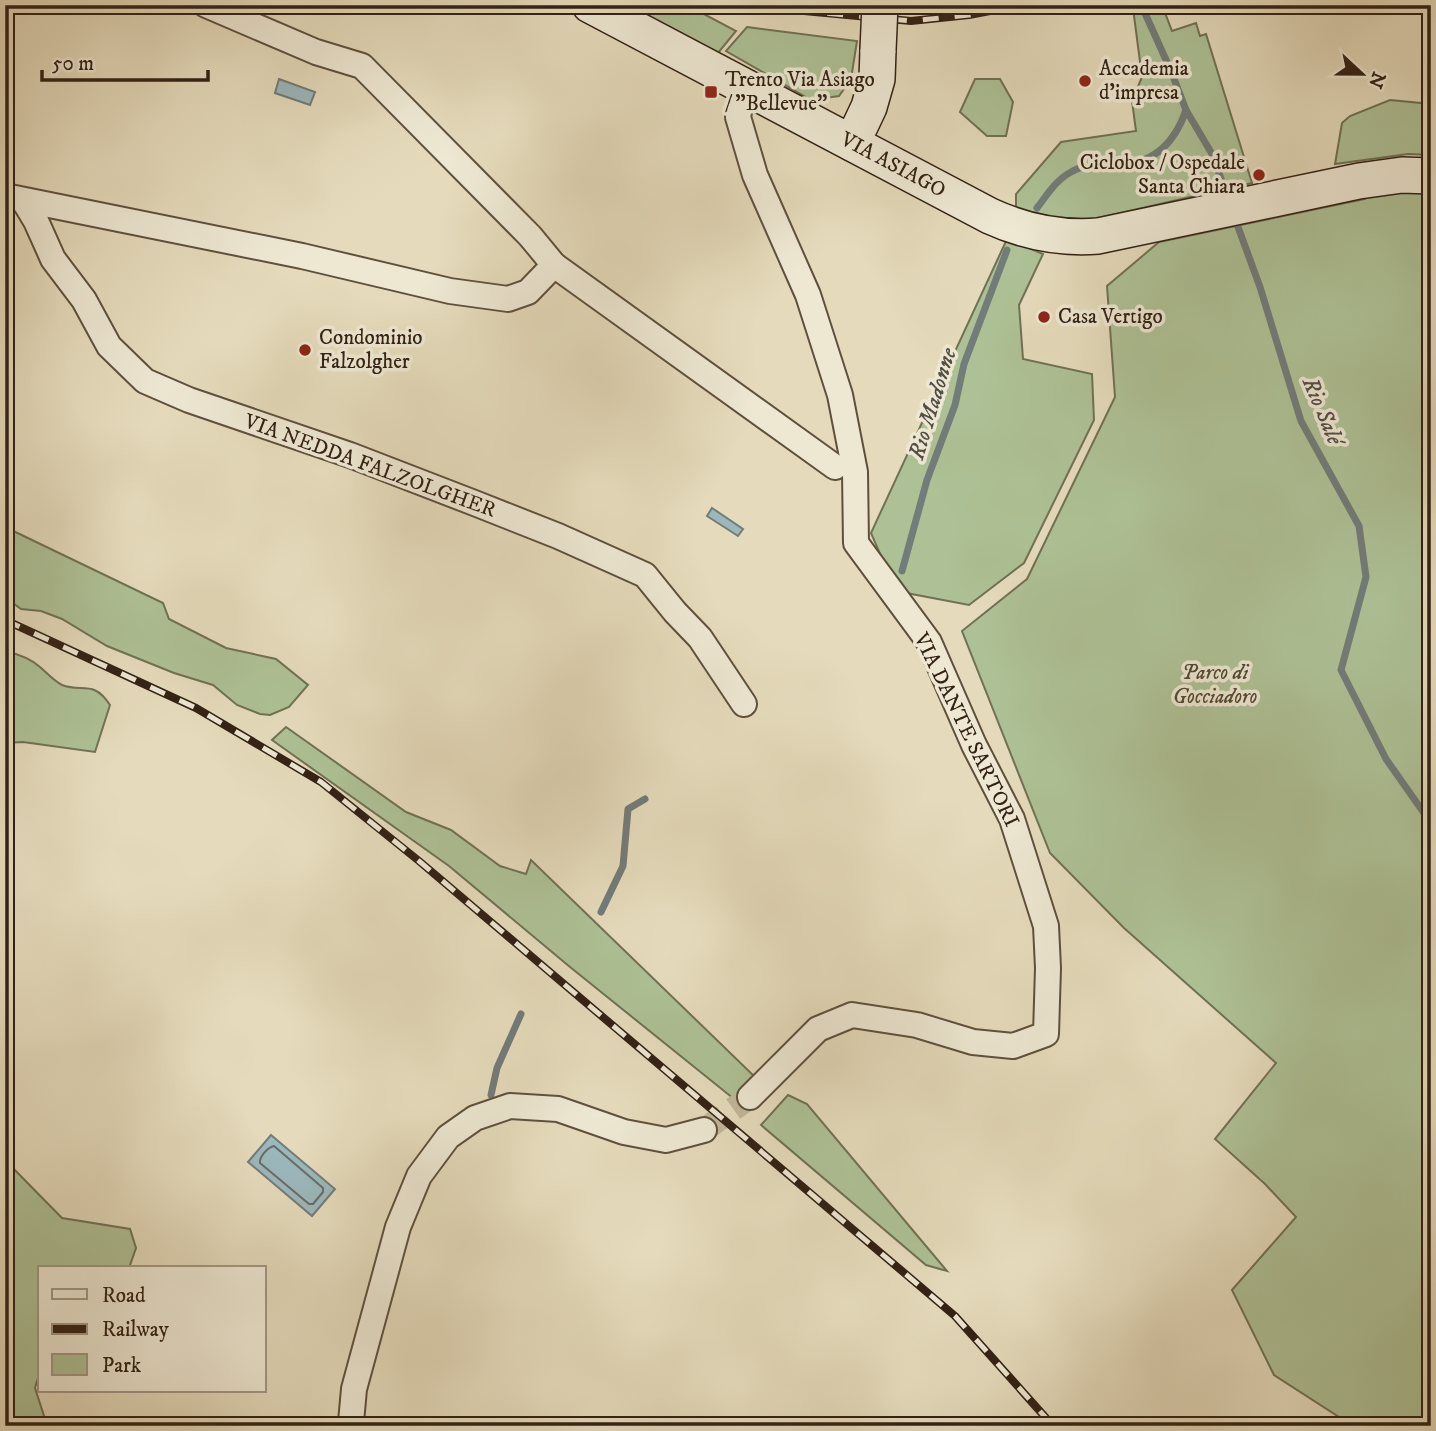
<svg xmlns="http://www.w3.org/2000/svg" width="1436" height="1431" font-family="'IM FELL DW Pica',serif">
<rect width="100%" height="100%" fill="#e5dbbc"/>
<filter id="stains"><feTurbulence type="fractalNoise" baseFrequency=".00286" numOctaves="4"/><feColorMatrix values="0 0 0 0 .2 0 0 0 0 .09 0 0 0 0 .02 0 0 0 .5 -.17"/></filter>
<radialGradient id="worn" r=".72"><stop offset=".6" stop-color="#630" stop-opacity="0"/><stop offset="1" stop-color="#630" stop-opacity=".3"/></radialGradient>
<g fill="#aec196" stroke="#707155" stroke-width="2">
<path d="M628,5H687L736,31L718,53Z"/>
<path d="M1140,5H1162L1172,31L1196,23L1200,36L1206,34L1252,183L1094,219L1051,218L1016,211V194L1061,142L1136,131L1132,101L1142,77L1133,8Z"/>
<path d="M747,27L857,41L851,79L839,96L811,100L726,51Z"/>
<path d="M975,79H1000L1013,102L1006,136H987L960,112Z"/>
<path d="M1390,100L1431,104V155L1408,154L1335,164L1342,123L1350,116Z"/>
<path d="M1365,186L1431,190V1426H1353L1274,1375L1232,1290L1296,1217L1265,1184L1215,1139L1276,1063L1124,928L1050,853L962,631L1027,579L1115,397L1107,286L1159,242L1365,199Z"/>
<path d="M1007,239L1043,254L1019,305L1023,359L1092,374L1094,420L1024,563L969,605L896,591L871,533Z"/>
<path d="M5,527L163,603L169,619L226,648L276,659L308,685L289,707L270,715L260,714L237,705L213,685L174,673L107,646L62,619L41,611L21,609L5,597Z"/>
<path d="M5,651C18,654 30,658 40,667C47,673 54,681 62,685C82,693 93,679 110,705L95,752L23,742L5,743Z"/>
<path d="M286,727L406,812L451,830L500,866L526,874L531,860L755,1077L734,1099L570,967L449,866L272,740Z"/>
<path d="M788,1095L807,1104L947,1271L926,1265L761,1125Z"/>
<path d="M5,1160L62,1218L130,1229L136,1248L129,1268H40V1371L35,1388L45,1419L41,1426H5Z"/>
</g>
<g fill="#9cb8bd" stroke="#727c79" stroke-width="2">
<path d="M279,79L315,92L310,105L275,93Z"/>
<path d="M712,508L743,529L738,536L707,516Z"/>
<path d="M271,1135L335,1189L312,1216L248,1162Z"/>
</g>
<g fill="none" stroke-linecap="round" stroke-linejoin="round">
<path stroke="#676c68" stroke-width="2" d="M274,1146L323,1188V1192L313,1204H309L260,1163C259,1157 268,1147 274,1146Z"/>
<g stroke="#727c79" stroke-width="7">
<path d="M1146,5L1144,11L1171,71L1186,110L1212,154L1228,198"/>
<path d="M1037,208C1047,195 1056,180 1071,172C1085,164 1098,165 1113,165C1151,166 1174,145 1186,110"/>
<path d="M1234,216L1260,287L1301,421L1359,526L1366,577L1341,670L1386,759L1431,823"/>
<path d="M902,571L927,480L955,405L964,364L1007,250"/>
<path d="M601,912L623,866L628,809L645,799"/>
<path d="M491,1095L497,1068L521,1014"/>
</g>
<path stroke="#c1b69a" stroke-width="24" stroke-dasharray="24 12" stroke-linecap="butt" d="M704,1130L750,1097"/>
<defs>
<g id="street">
<path d="M206,5L316,52L362,66L530,236L554,265L835,467"/>
<path d="M749,89L740,107L738,117L755,175L808,295L840,395L855,472L856,543L929,642L974,745L1012,819L1046,926L1048,968L1046,1034L1013,1046L973,1042L917,1025L852,1015L818,1029L750,1097"/>
<path d="M5,196L302,256L450,291L508,299L528,292L554,265"/>
<path d="M24,201L36,221L53,259L84,300L109,346L145,381L189,400L350,455L477,504L558,536L645,575L675,612L700,638L744,704"/>
<path d="M351,1422L354,1389L398,1227L419,1176L448,1137L475,1118L510,1106L558,1109L624,1132L666,1140L704,1130"/>
</g>
<g id="secondary">
<path d="M590,5L990,216C1025,232 1060,239 1098,236L1359,181L1402,175L1431,176"/>
<path d="M852,143L869,107L877,79L878,50"/>
</g>
</defs>
<use href="#street" stroke="#5f503e" stroke-width="28"/>
<use href="#secondary" stroke="#322114" stroke-width="38"/>
<use href="#street" stroke="#eee8d3" stroke-width="24"/>
<use href="#secondary" stroke="#eee8d3" stroke-width="35"/>
<defs>
<g id="rail">
<path d="M764,5L772,8L911,21L969,15L1022,5"/>
<path d="M5,620L196,708L321,782L419,861L955,1316L1046,1418L1050,1426"/>
</g>
</defs>
<use href="#rail" stroke="#322114" stroke-width="8"/>
<use href="#rail" stroke="#eee8d3" stroke-width="5" stroke-dasharray="16" stroke-linecap="butt"/>
<defs>
<path id="secondary-bridge" d="M878,50L880,5"/>
</defs>
<use href="#secondary-bridge" stroke="#322114" stroke-width="38" stroke-linecap="butt"/>
<use href="#secondary-bridge" stroke="#eee8d3" stroke-width="35"/>
</g>
<g fill="#8f2418" stroke="#eee8d3" stroke-width="2.5">
<circle cx="1085" cy="81" r="7"/>
<rect x="704" y="85" width="14" height="14" rx="3.5"/>
<circle cx="1259" cy="175" r="7"/>
<circle cx="1044" cy="317" r="7"/>
<circle cx="305" cy="350" r="7"/>
</g>
<g text-anchor="middle" dominant-baseline="central" stroke-width="7" stroke-linejoin="round" paint-order="stroke">
<g font-size="21" fill="#322114" stroke="#eee8d3" text-anchor="start">
<text x="1099" y="69">Accademia<tspan x="1099" dy="24">d'impresa</tspan></text>
<text x="725" y="80">Trento Via Asiago<tspan x="725" dy="24">/ "Bellevue"</tspan></text>
<text x="1245" y="163" text-anchor="end">Ciclobox / Ospedale<tspan x="1245" dy="24">Santa Chiara</tspan></text>
<text x="1058" y="317">Casa Vertigo</text>
<text x="319" y="338">Condominio<tspan x="319" dy="24">Falzolgher</tspan></text>
</g>
<g font-size="21" fill="#322114" stroke="#eee8d3">
<text transform="translate(893 165) rotate(28)">VIA ASIAGO</text>
<text transform="translate(370 466) rotate(20)">VIA NEDDA FALZOLGHER</text>
<text transform="translate(966 730) rotate(64)">VIA DANTE SARTORI</text>
</g>
<g font-size="21" font-style="italic" fill="#514934" stroke="#eee8d3">
<text x="1215" y="673">Parco di<tspan x="1215" dy="24">Gocciadoro</tspan></text>
</g>
<g font-size="23" font-style="italic" fill="#524e47" stroke="#eee8d3">
<text transform="translate(933 404) rotate(-73)">Rio Madonne</text>
<text transform="translate(1322 411) rotate(67)">Rio Salé</text>
</g>
</g>
<rect width="1436" height="1431" fill="none" stroke="#e5dbbc" stroke-width="28"/>
<rect x="7" y="7" width="1422" height="1417" fill="none" stroke="#322114" stroke-width="3.5"/>
<rect x="14" y="14" width="1408" height="1403" fill="none" stroke="#322114" stroke-width="2"/>
<rect x="38" y="1266" width="228" height="126" fill="#eee8d3" stroke="#a39887" stroke-width="2"/>
<rect x="52" y="1289" width="35" height="10" fill="#eee8d3" stroke="#a39887" stroke-width="2"/>
<text x="102" y="1302" font-size="21" fill="#322114">Road</text>
<rect x="52" y="1324" width="35" height="10" fill="#322114" stroke="#a39887" stroke-width="2"/>
<text x="102" y="1336" font-size="21" fill="#322114">Railway</text>
<rect x="52" y="1354" width="35" height="21" fill="#aec196" stroke="#a39887" stroke-width="2"/>
<text x="102" y="1372" font-size="21" fill="#322114">Park</text>
<g transform="translate(1362 74) rotate(112)" stroke="#eee8d3" stroke-width="5" paint-order="stroke">
<path d="M0-5L12 26L0 18L-12 26Z" fill="#322114"/>
<text y="-10" font-size="19" font-weight="bold" text-anchor="middle" fill="#322114">N</text>
</g>
<path d="M42 70v10h166v-10" fill="none" stroke="#322114" stroke-width="3.5"/>
<text x="52" y="70" font-size="21" fill="#322114" stroke="#eee8d3" stroke-width="5" paint-order="stroke">50 m</text>
<rect width="100%" height="100%" filter="url(#stains)"/>
<rect width="100%" height="100%" fill="url(#worn)"/>
</svg>
